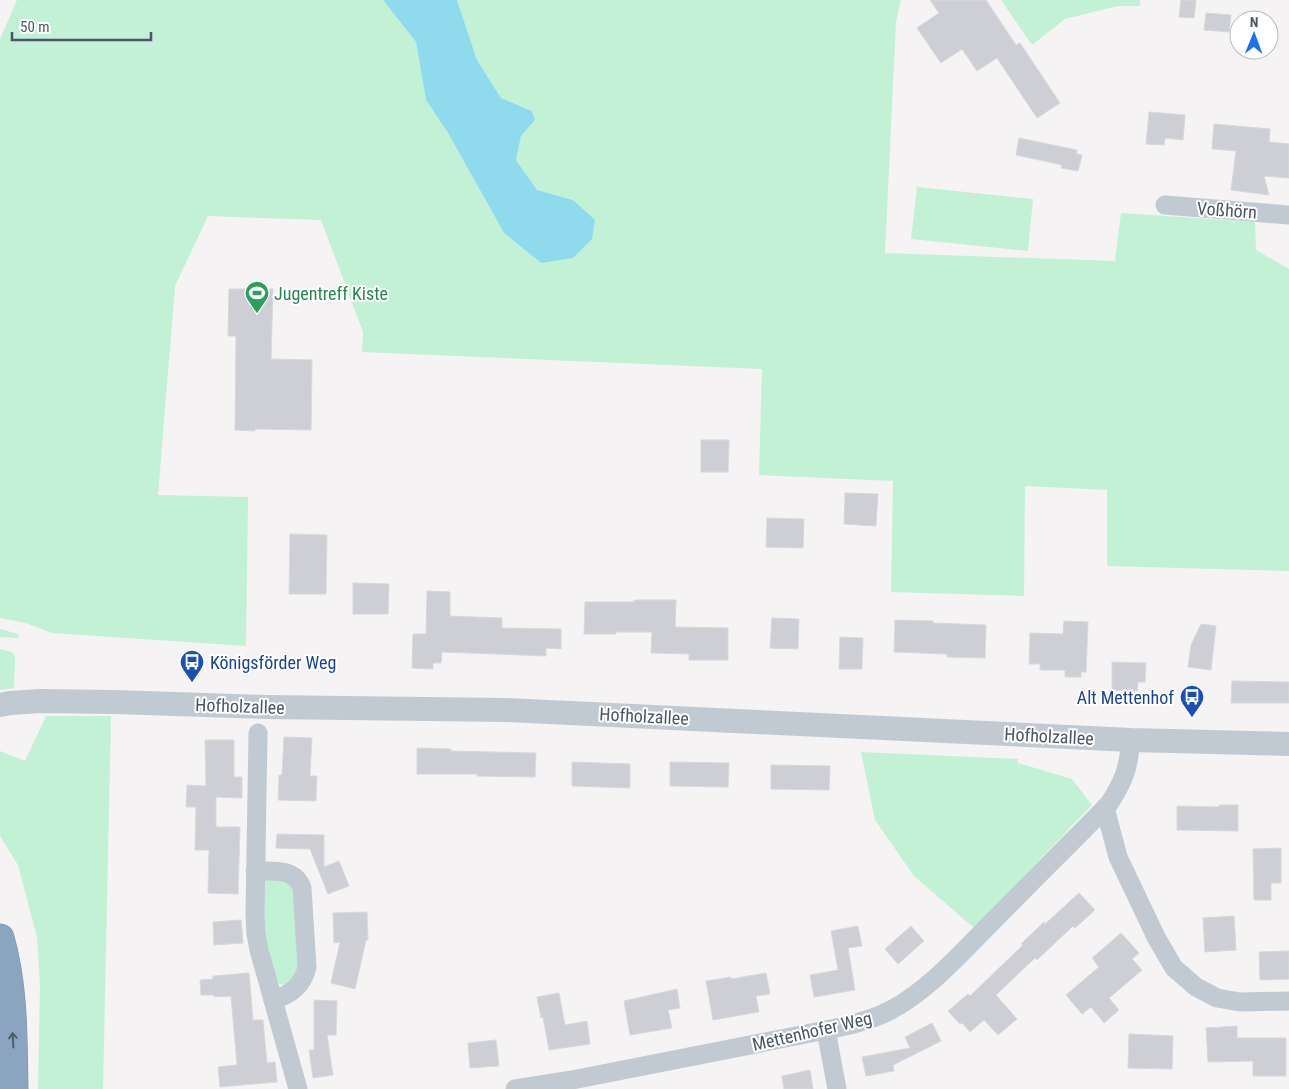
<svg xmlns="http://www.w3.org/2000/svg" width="1289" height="1089" font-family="'Roboto Condensed',sans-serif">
<rect width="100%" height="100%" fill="#f5f3f3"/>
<g fill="#c3f1d5">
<path d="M17,0H383L416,42L426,100L448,133L504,233L541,263L573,200L537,190L516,160L521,136L535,120L532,111L501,98L477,60L457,0H901L896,22L885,253L1115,261L1121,213L1255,222L1256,250L1289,269V571L1107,566V490L1025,486L1024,596L891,592L893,481L759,475L762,369L362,352L363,332L321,220L208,216L175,286L158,495L248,497L246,646L52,633L26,623L0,618V39Z"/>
<path d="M1001,0H1140V6H1118L1065,19L1032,45Z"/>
<path d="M917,187L1033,199L1028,251L911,239Z"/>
<path d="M0,629L18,634L19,638L0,637Z"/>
<path d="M0,649L12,652L15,656L14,688L0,690Z"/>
<path d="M46,716H111L103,1089H38L40,985L37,937L18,865L0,836V751L25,761Z"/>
<path d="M861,752L1018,759V763L1072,779L1092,805L974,928L914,876L875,820Z"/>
<path d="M265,880H287L292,884L300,969L288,983L283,985L279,984L276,979L266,945L263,924L262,883Z"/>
</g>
<path fill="#90daee" d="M383,0H457L477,60L501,98L532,111L535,120L521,136L516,160L537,190L573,200L595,220L592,239L573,258L541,263L504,233L448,133L426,100L416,42Z"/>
<g fill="#cdcfd5" stroke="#d7d9de">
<path d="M930,0H986L1016,45L1020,43L1060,103L1037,118L997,58L977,71L962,49L941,63L917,28L939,13Z"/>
<path d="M1181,0H1196L1194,18L1179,17Z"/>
<path d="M1206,13L1231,15L1229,32L1204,30Z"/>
<path d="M1149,112L1185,115L1183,140L1165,138L1164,145L1146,144Z"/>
<path d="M1214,124L1270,129L1269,142L1289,144V178L1264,176L1269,195L1231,190L1236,151L1212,149Z"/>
<path d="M1019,138L1077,150L1076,154L1082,155L1078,171L1061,168L1062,165L1016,155Z"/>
<path d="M229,289H273L271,359L312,360L311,430L255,429V431L235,430L236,336H228Z"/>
<path d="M701,440H729L728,472H701Z"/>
<path d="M845,493L878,494L876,526L844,524Z"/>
<path d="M767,518L804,519L803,548L766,547Z"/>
<path d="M290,534L327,535L326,594H289Z"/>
<path d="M353,583L389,584L388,614H353Z"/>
<path d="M427,591L450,592V616L502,618V628L561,629V649L546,648V656L442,652L441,663H433V669L412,668L413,634H426Z"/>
<path d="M634,600H676L675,627L728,628V660H689V654L651,653L652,632H616V634H584L585,602H634Z"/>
<path d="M772,618L799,619L798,649L770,648Z"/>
<path d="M895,620L933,621V623L986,625L985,658L947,657V654L894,652Z"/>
<path d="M1064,621L1088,622L1086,672H1081V677H1065V670H1040V664H1029L1030,633L1063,634Z"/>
<path d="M1201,624L1216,626L1211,670L1188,667L1191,645Z"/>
<path d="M840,637L863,638L862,669H839Z"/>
<path d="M1112,662L1146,663L1145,682H1138L1137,691L1112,690Z"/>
<path d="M1232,681L1289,682V703H1231Z"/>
<path d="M284,737L312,738L310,776H317L316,801L278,800L279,775H282Z"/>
<path d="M205,740H234V777H242V798L216,797V827H240L238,894L208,893L209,850H195L196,807H186L187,785L206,786Z"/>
<path d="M417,748L451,749V751L536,753L535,777L477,776V774H417Z"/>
<path d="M572,762L630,764V788L572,786Z"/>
<path d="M670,762L729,763L728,787L670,786Z"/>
<path d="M771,765L830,766L829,790L771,789Z"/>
<path d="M1219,805H1238V831L1177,830V806L1219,807Z"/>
<path d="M277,834L324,835V867L339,861L349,886L328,894L310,849L276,848Z"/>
<path d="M1281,848V883H1271V900H1254L1253,849Z"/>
<path d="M1079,893L1095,910L1075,928L1073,926L1037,960L1035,958L996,995L1017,1019L998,1035L984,1020L970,1032L962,1023L960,1024L948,1011L968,994L970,996L1023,945L1021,944L1044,922L1045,924Z"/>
<path d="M367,912L368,940H366L355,989L331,983L340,942L334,943L333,913Z"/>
<path d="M1234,916L1236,950L1205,952L1203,918Z"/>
<path d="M241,920L243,943L214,945L213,922Z"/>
<path d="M858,926L862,946L848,948L855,990L814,997L810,975L838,970L831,931Z"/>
<path d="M911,926L924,941L898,964L885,949Z"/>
<path d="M1121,933L1139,953L1132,959L1142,970L1109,998L1119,1010L1104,1023L1091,1007L1082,1014L1066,995L1099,967L1092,958Z"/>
<path d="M1289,951V979L1260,980L1259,952Z"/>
<path d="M249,973L253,1020H263L267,1063L275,1062L277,1082L220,1087L218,1067L237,1065L231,996L214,997V995H201L200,980L213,979V976Z"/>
<path d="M766,973L770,994L756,996L759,1012L713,1020L706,981L731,977V979Z"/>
<path d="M677,989L680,1008L668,1010L672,1028L630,1035L624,1001Z"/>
<path d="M559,993L565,1025L587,1021L590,1044L549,1050L543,1017L541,1018L537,997Z"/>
<path d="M314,1000L337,1001L336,1035H327L333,1075L313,1078L309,1050H314Z"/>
<path d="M932,1023L941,1041L893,1065L894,1071L866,1076L862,1057L910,1048L905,1037Z"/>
<path d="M1237,1026V1038H1286V1076H1253V1061L1208,1062L1206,1028Z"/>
<path d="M1129,1034L1173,1036L1172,1069L1128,1068Z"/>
<path d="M496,1040L499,1066L470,1068L468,1043Z"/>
<path d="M810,1070L813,1089H784L782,1076Z"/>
</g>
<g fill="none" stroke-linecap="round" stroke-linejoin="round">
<defs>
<path id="motorway" d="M0,938C14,986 13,1039 14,1089"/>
</defs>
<use href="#motorway" stroke="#7690ad" stroke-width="29"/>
<g stroke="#c1cad2" stroke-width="19">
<path d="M1165,205L1289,215"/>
<path d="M258,733L255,914L256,934L259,950L298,1089"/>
<path d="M1105,808L1118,857L1156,937L1174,968L1196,987L1217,998L1240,1002L1289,1001"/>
<path d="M255,871C273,871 295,868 302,888L307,967C303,985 291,995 273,1000"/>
<path d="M826,1030L837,1089"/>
<path d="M515,1089L572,1080L826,1030C848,1026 872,1020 891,1010C930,989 963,951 994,920C1032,881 1071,843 1109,804C1125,779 1128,769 1131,740"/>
</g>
<path stroke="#c1cad2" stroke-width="24" d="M0,705L10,703L40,701L115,702L266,707L506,710L1131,740L1289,744"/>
<use href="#motorway" stroke="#8ba5c1" stroke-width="28"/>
</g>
<defs><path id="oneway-shaft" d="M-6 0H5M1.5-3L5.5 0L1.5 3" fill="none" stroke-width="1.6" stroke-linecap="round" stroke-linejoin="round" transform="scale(1.25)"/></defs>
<use stroke="#505e6b" href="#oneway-shaft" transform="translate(13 1040) rotate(-93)"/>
<defs>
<symbol id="stadium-pin" viewBox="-11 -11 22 30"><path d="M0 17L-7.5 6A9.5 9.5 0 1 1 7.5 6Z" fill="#2e9e5b" stroke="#fff"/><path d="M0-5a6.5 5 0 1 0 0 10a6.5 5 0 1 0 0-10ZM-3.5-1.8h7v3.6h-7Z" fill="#fff"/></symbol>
<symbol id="bus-pin" viewBox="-11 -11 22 30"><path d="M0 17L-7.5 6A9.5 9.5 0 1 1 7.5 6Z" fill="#1a4fb4" stroke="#fff"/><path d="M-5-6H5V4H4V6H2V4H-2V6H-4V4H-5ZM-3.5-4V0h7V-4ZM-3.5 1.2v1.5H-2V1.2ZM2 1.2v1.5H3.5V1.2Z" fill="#fff"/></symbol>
</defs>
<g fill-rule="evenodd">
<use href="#stadium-pin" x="243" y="279" width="28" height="38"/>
<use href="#bus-pin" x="178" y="648" width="28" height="38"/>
<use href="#bus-pin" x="1178" y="683" width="28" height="38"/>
</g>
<g text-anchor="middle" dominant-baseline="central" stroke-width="4" stroke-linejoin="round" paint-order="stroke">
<g font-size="18" fill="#4a5661" stroke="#fff">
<text transform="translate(1227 210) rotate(4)">Voßhörn</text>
<text transform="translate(240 706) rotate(2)">Hofholzallee</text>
<text transform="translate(644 716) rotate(3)">Hofholzallee</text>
<text transform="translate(1049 736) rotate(3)">Hofholzallee</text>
<text transform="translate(812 1031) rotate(-13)">Mettenhofer Weg</text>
</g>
<g font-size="18" fill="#27864d" stroke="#fff" text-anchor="start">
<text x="274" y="293">Jugentreff Kiste</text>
</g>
<g font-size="18" fill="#164399" stroke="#fff" text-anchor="start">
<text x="210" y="662">Königsförder Weg</text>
<text x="1174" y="697" text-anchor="end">Alt Mettenhof</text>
</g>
</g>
<g transform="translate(1254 35) rotate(1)"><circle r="24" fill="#ffffff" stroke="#b7bbc0"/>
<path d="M0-4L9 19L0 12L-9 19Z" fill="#1a73e8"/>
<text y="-8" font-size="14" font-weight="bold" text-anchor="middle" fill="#4a5661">N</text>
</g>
<path d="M12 32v8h139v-8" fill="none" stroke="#4a5661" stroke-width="2.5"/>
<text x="20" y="32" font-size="15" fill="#4a5661" stroke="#ffffff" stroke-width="4" paint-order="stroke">50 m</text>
</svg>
